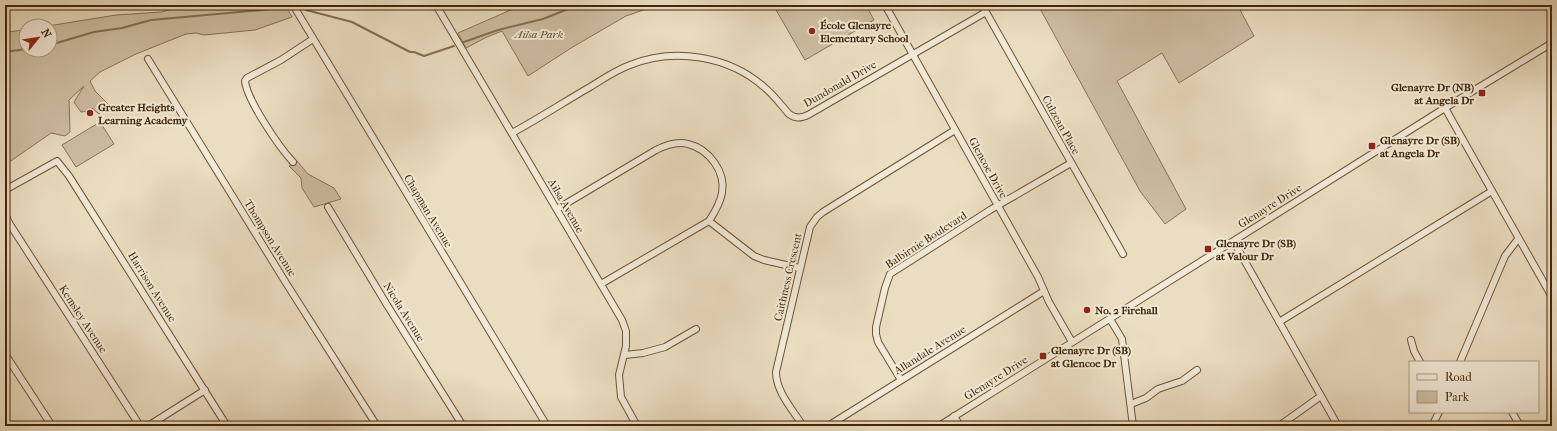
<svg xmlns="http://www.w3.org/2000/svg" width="1557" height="431" font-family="'IM FELL French Canon',serif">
<rect width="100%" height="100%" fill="#ebddc1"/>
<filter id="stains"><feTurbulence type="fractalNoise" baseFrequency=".005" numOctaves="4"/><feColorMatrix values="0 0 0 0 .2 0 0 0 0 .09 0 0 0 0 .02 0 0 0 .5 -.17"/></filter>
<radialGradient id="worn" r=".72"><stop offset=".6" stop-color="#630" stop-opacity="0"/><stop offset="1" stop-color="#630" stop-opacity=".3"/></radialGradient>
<g fill="#cebea2" stroke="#887255">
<path d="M187,5H285L292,17L255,30L204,35L196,33L186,34L136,54L100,72L90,81L95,91L108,104L99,114L92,108L89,111L81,112L74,102L84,86L69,100L70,132L65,136L51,133L5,165V32L26,30V50H50V26H48L116,15L161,12Z"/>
<path d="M522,5H658L626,16L571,48L528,76L502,31L487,37L466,48L458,33Z"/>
<path d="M785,5H866L874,20L805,60L776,10Z"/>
<path d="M1038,5H1248L1240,10L1254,36L1179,83L1162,53L1117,81L1186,209L1165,224L1140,191Z"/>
<path d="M100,122L114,144L76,167L62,145Z"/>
<path d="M297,161L308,174L334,188L341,199L314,207L302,188L301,178L289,166Z"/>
</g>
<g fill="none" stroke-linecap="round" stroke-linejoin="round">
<g stroke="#846f51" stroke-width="2">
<path d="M306,10L352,22L410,52H414L424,56L454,46"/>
<path d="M464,42L498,30L543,19L578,5"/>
<path d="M50,45L94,32L122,28L151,20L273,9H285"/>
<path d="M5,52L26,49"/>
</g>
<defs>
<g id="minor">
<path d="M293,5L547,426"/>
<path d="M436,5L622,320L626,331V346L619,375L621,397L637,426"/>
<path d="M885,5L1038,277L1049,302L1072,342"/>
<path d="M982,5L1123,254"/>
<path d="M148,59L286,283L377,426"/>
<path d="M1445,108L1552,297"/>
<path d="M512,133C538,119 564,102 590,87C603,79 616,70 630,65C674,47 729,56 764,87C774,95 781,105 789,114C796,119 801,118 808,115L986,12"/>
<path d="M293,162C279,147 247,100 245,81L247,78L281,60L313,39"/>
<path d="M5,190L57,161L69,176L227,426"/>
<path d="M328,207L387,305L463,426"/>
<path d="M557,209L656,150C666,145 677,141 688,144C709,149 726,172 722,193C720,204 715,212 709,221"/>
<path d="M5,214L9,223L5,226"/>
<path d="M9,223L140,426"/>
<path d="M1234,242L1338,426"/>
<path d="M601,284L709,221L754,256L764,260L799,268"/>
<path d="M1110,319L1122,339L1133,426"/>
<path d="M1279,322L1492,191"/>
<path d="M1411,340L1414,351L1420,362"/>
<path d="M5,354L52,426"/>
<path d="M625,355L643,353L665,347L696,329"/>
<path d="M1460,362L1505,256L1518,239"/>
<path d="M901,380L878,342L876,334V327L885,288L890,274L990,210L1071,163"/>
<path d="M1131,404L1146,398L1158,389L1182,381L1197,370"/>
<path d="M1512,412L1520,426"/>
<path d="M954,416L960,426"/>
<path d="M148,426L205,390"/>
<path d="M803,426C793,410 776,392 776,372L810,227L817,217L823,212L955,130"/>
<path d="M828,426L1044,291"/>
<path d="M939,426L1445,108L1552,43"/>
<path d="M1279,426L1321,396"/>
<path d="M1432,426L1439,412"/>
</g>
</defs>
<use href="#minor" stroke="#6c5436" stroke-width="8"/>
<use href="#minor" stroke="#f2e9d7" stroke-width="6"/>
</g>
<g fill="#8f2418" stroke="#f2e9d7" stroke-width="1.5">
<circle cx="812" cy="31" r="4"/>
<rect x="1478" y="89" width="8" height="8" rx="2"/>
<circle cx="90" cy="113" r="4"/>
<rect x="1368" y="142" width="8" height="8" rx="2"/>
<rect x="1204" y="245" width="8" height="8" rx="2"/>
<circle cx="1087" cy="310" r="4"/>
<rect x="1039" y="352" width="8" height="8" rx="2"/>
</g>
<g text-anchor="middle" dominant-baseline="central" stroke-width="4" stroke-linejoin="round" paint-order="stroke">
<g font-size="11" font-weight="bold" fill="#412708" stroke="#f2e9d7" text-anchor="start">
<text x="820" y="25">École Glenayre<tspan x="820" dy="13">Elementary School</tspan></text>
<text x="1474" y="87" text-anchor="end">Glenayre Dr (NB)<tspan x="1474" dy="13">at Angela Dr</tspan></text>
<text x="98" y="107">Greater Heights<tspan x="98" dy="13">Learning Academy</tspan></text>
<text x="1380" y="140">Glenayre Dr (SB)<tspan x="1380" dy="13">at Angela Dr</tspan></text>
<text x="1216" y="243">Glenayre Dr (SB)<tspan x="1216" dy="13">at Valour Dr</tspan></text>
<text x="1095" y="310">No. 2 Firehall</text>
<text x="1051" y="350">Glenayre Dr (SB)<tspan x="1051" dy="13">at Glencoe Dr</tspan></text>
</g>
<g font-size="11" font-style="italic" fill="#644d2e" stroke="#f2e9d7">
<text x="539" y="34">Ailsa Park</text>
</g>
<g font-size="11" fill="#412708" stroke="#f2e9d7">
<text transform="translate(840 84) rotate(-30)">Dundonald Drive</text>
<text transform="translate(1061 125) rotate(61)">Culzean Place</text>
<text transform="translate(988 168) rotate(61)">Glencoe Drive</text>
<text transform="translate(566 206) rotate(60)">Ailsa Avenue</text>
<text transform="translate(1270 206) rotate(-32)">Glenayre Drive</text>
<text transform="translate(428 211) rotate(59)">Chapman Avenue</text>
<text transform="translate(270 238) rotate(58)">Thompson Avenue</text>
<text transform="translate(926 240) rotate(-33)">Balbirnie Boulevard</text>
<text transform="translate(788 277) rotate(-77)">Caithness Crescent</text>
<text transform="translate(152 287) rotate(58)">Harrison Avenue</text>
<text transform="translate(404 312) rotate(58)">Nicola Avenue</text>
<text transform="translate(83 319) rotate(57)">Kemsley Avenue</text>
<text transform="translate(930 350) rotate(-32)">Allandale Avenue</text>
<text transform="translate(996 378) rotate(-32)">Glenayre Drive</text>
</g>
</g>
<rect width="1557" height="431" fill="none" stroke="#ebddc1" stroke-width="20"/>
<rect x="6" y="6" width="1545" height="419" fill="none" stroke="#412708" stroke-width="2"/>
<rect x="10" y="10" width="1537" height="411" fill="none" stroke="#412708"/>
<rect x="1409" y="361" width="130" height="52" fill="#f2e9d7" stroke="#ab9b84"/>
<rect x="1417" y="374" width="20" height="6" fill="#f2e9d7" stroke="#ab9b84"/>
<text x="1445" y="381" font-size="12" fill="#412708">Road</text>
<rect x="1417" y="391" width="20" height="12" fill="#cebea2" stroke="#ab9b84"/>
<text x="1445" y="401" font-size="12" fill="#412708">Park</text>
<g transform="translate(38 38) rotate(60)"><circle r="19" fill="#f2e9d7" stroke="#ab9b84"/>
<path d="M0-3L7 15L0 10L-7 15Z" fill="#8f2418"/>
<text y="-6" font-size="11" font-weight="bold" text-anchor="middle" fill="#412708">N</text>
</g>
<rect width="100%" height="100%" filter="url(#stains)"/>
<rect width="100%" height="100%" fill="url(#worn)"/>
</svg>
